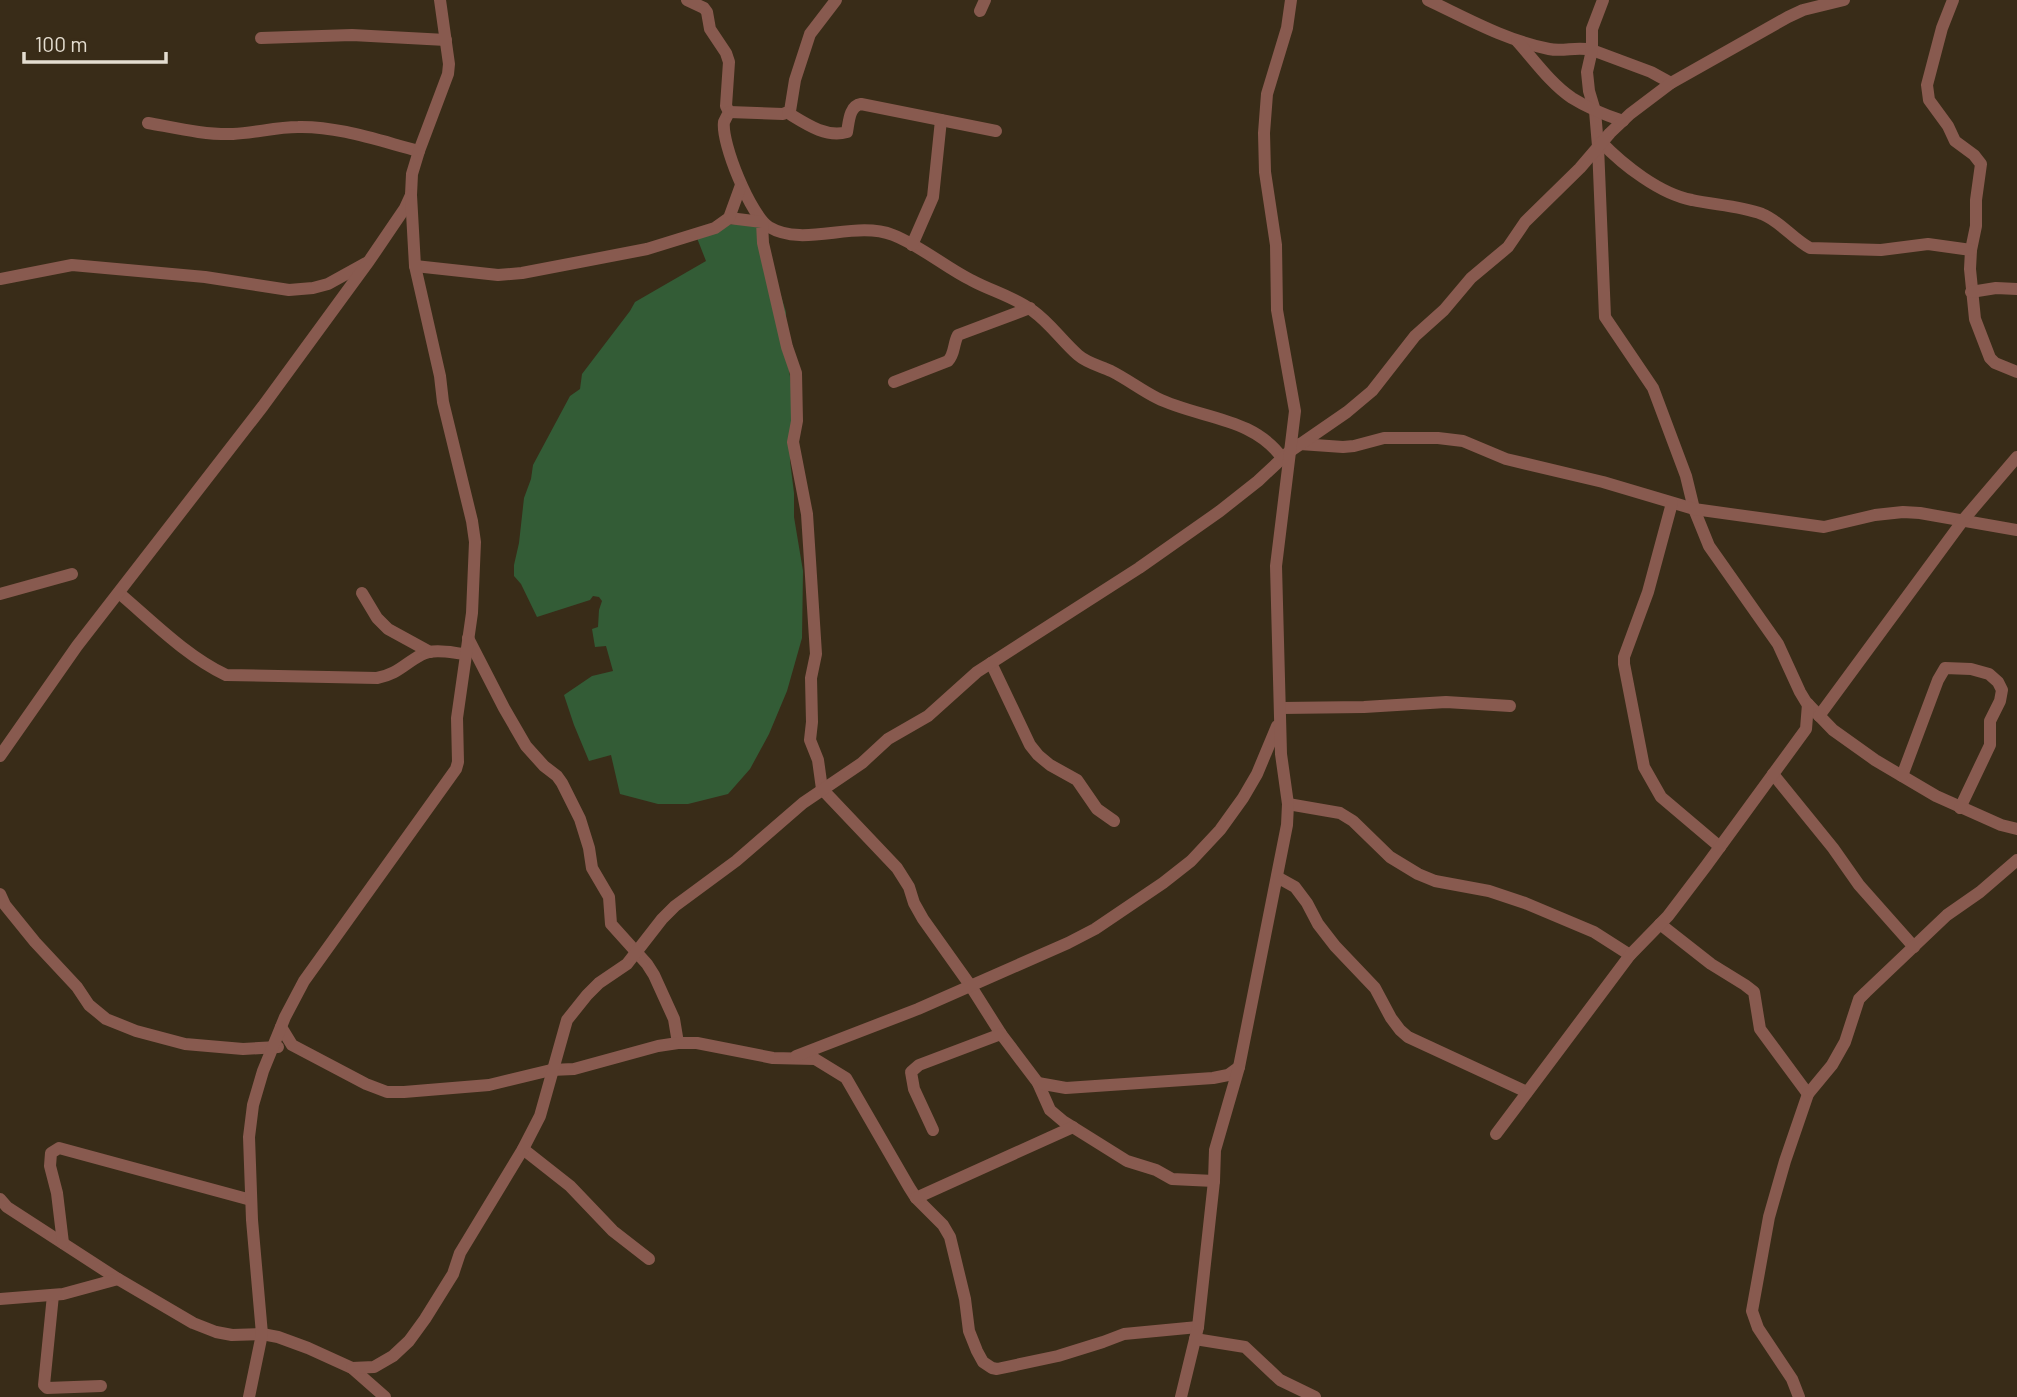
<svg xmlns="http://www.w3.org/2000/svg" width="2017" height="1397" font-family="Barlow,sans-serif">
<rect width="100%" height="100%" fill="#392c18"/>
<path fill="#335c36" d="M735,224H759L786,312L787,356L794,404L790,461L794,493V517L803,571L802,638L787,691L769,734L750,769L728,794L688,804H658L620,794L611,755L589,761L574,725L564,695L592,676L613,671L606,646L595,647L592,629L598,627L599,610L602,601L599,597L593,596L590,600L537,617L521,584L514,576V565L519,543L524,498L531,479L533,465L570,396L580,389L582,374L630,311L635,302L706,261L697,238L724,225Z"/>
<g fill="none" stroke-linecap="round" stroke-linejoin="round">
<g stroke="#885a4f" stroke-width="12">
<path d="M687,0L704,8L707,12L710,29L726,53L729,62L726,106L729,112C728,114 725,120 724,122C721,143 751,216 769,227C804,248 854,220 893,235C921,246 945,267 971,280C991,291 1015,297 1033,311C1050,323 1062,341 1078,355C1087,363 1100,366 1111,371C1127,379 1141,390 1157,398C1199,419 1253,416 1283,459"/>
<path d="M1428,0C1468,19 1505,40 1549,49C1564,52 1577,46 1592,50L1651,72L1671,83"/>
<path d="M1603,0L1592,29V50L1587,72L1589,91L1595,111L1598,146L1605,317L1653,388L1686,476L1694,509L1709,546L1778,644L1800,692L1806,702L1833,730L1875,760L1936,796L2001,825L2017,829"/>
<path d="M1953,0L1942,28L1927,85L1929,100L1948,126L1955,141L1974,155L1981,164L1976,200V226L1971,250L1970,269L1975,319L1990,358L1995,363L2017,372"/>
<path d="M980,11L985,0"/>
<path d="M261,38L352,35L446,40"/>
<path d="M1517,41C1534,60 1551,84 1572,98C1588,108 1605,115 1623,121"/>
<path d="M729,112L783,114L790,111L795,80L810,34L836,0"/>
<path d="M788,113C806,124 826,138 847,132C849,122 849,106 861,104L996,131"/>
<path d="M148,123C176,128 205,135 233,134C255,133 276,127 298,127C338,126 380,141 419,151"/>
<path d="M1601,142C1623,165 1660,194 1692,200C1715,205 1740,206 1762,214C1780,221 1793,239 1810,248L1881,250L1928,244L1971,250"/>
<path d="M729,218L762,222L763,243L787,347L796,373L797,421L793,442L807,514L816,654L811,678L812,722L810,740L818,760L822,789L897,868L909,887L914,903L923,919L970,985L1001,1034L1038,1083L1050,1110L1063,1121L1127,1161L1156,1170L1172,1179L1214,1181"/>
<path d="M912,245L933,197L941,120"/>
<path d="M415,266L498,275L522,273L647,249L715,228L729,218L741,185"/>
<path d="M0,279L72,265L205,277L289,290L313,288L328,284L366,263"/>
<path d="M1971,292L1996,288L2017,289"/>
<path d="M894,382L948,361C955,354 953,344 958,335L1030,308"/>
<path d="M1300,444L1343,447L1354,446L1384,438H1438L1463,441L1506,459L1603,482L1694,509L1824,527L1875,515L1903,512L1920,513L2017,530"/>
<path d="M1672,503L1648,592L1624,657V664L1644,767L1661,797L1720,847"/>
<path d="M119,593C152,621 186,656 226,675L377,678C398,674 404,664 421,655C434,648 452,653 466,654"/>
<path d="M362,593L377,618L388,629L430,652"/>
<path d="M0,594L72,574"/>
<path d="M468,638L504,708L526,746L544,766L557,776L562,783L580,819L589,848L592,868L609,897L611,924L647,964L654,975L674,1019L678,1043"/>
<path d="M991,663L1030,745L1038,755L1050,765L1077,780L1097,809L1114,821"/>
<path d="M1281,708L1364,707L1446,702L1510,706"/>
<path d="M1819,716L1964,519L2017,457"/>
<path d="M0,756L77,646L263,406L369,261L405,208L411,195L412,174L419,151L448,74L449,64L440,0"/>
<path d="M1773,774L1833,848L1859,885L1914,947"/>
<path d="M1902,776L1938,680L1945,668L1971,669L1989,674L1998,682L2002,690L2000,701L1990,721V745L1960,808"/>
<path d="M1288,804L1340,813L1353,821L1390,857L1418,874L1435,881L1489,891L1525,903L1594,932L1630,955"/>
<path d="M1277,877L1295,887L1307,903L1318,924L1335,946L1375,988L1391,1018L1400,1030L1408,1037L1527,1092"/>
<path d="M0,894L5,905L35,942L77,987L89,1005L106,1019L136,1031L185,1044L243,1049L278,1047"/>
<path d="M1660,924L1711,964L1745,985L1754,992L1760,1029L1808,1094"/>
<path d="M281,1027L292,1045L366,1084L387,1092H404L489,1085L551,1070L574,1069L658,1046L678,1043H697L773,1058L815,1059L846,1078L909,1187L916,1198L943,1225L950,1237L965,1299L969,1331L977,1351L983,1362L992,1368L997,1369L1058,1356L1103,1342L1124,1334L1198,1327"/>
<path d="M796,1056L918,1009L1068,943L1095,929L1163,883L1191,861L1220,830L1243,798L1257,774L1277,726"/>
<path d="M1038,1083L1066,1088L1213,1078L1228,1075L1239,1067"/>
<path d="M933,1130L914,1089L911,1072L919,1065L1001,1034"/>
<path d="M1496,1134L1630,955L1668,916L1706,866L1806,729L1808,704"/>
<path d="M523,1149L570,1186L613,1231L649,1259"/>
<path d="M916,1198L1073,1127"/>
<path d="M0,1199L7,1207L118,1279L193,1323L216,1332L232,1335L262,1334L278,1337L308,1348L352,1368L385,1397"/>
<path d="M63,1243L57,1193L50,1166L51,1153L59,1148L251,1200"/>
<path d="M53,1295L44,1385L47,1388L101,1386"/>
<path d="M0,1299L63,1294L118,1279"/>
<path d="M1195,1339L1245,1347L1280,1380L1315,1397"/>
<path d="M352,1368L374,1367L393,1356L409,1341L425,1319L453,1274L460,1253L523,1149L540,1116L567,1020L587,995L599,983L627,964L662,919L675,906L736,861L803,803L862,763L888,739L928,716L977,672L1139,568L1220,511L1258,481L1289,452L1347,412L1372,391L1415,336L1444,310L1471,278L1508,247L1525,222L1580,168L1610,133L1630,114L1671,83L1788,17L1803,10L1844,0"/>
<path d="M249,1397L262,1334L252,1220L249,1137L253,1105L263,1071L285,1017L304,981L456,769L458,762L457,718L472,613L475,542L472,521L443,402L440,376L415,266L411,195"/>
<path d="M1181,1397L1198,1327L1214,1181L1215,1150L1239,1067L1287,825L1288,804L1281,754L1276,566L1295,411L1277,310L1276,245L1265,172L1264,133L1267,94L1287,28L1291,0"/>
<path d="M1799,1397L1792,1379L1758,1328L1752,1311L1769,1217L1785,1161L1808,1094L1832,1065L1845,1042L1859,999L1866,992L1947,915L1980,892L2017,860"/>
</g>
</g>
<path d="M24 52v10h142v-10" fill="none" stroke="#e4ddd0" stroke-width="3.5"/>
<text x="35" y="52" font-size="21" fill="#e4ddd0" stroke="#392c18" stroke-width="5" paint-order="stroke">100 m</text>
</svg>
